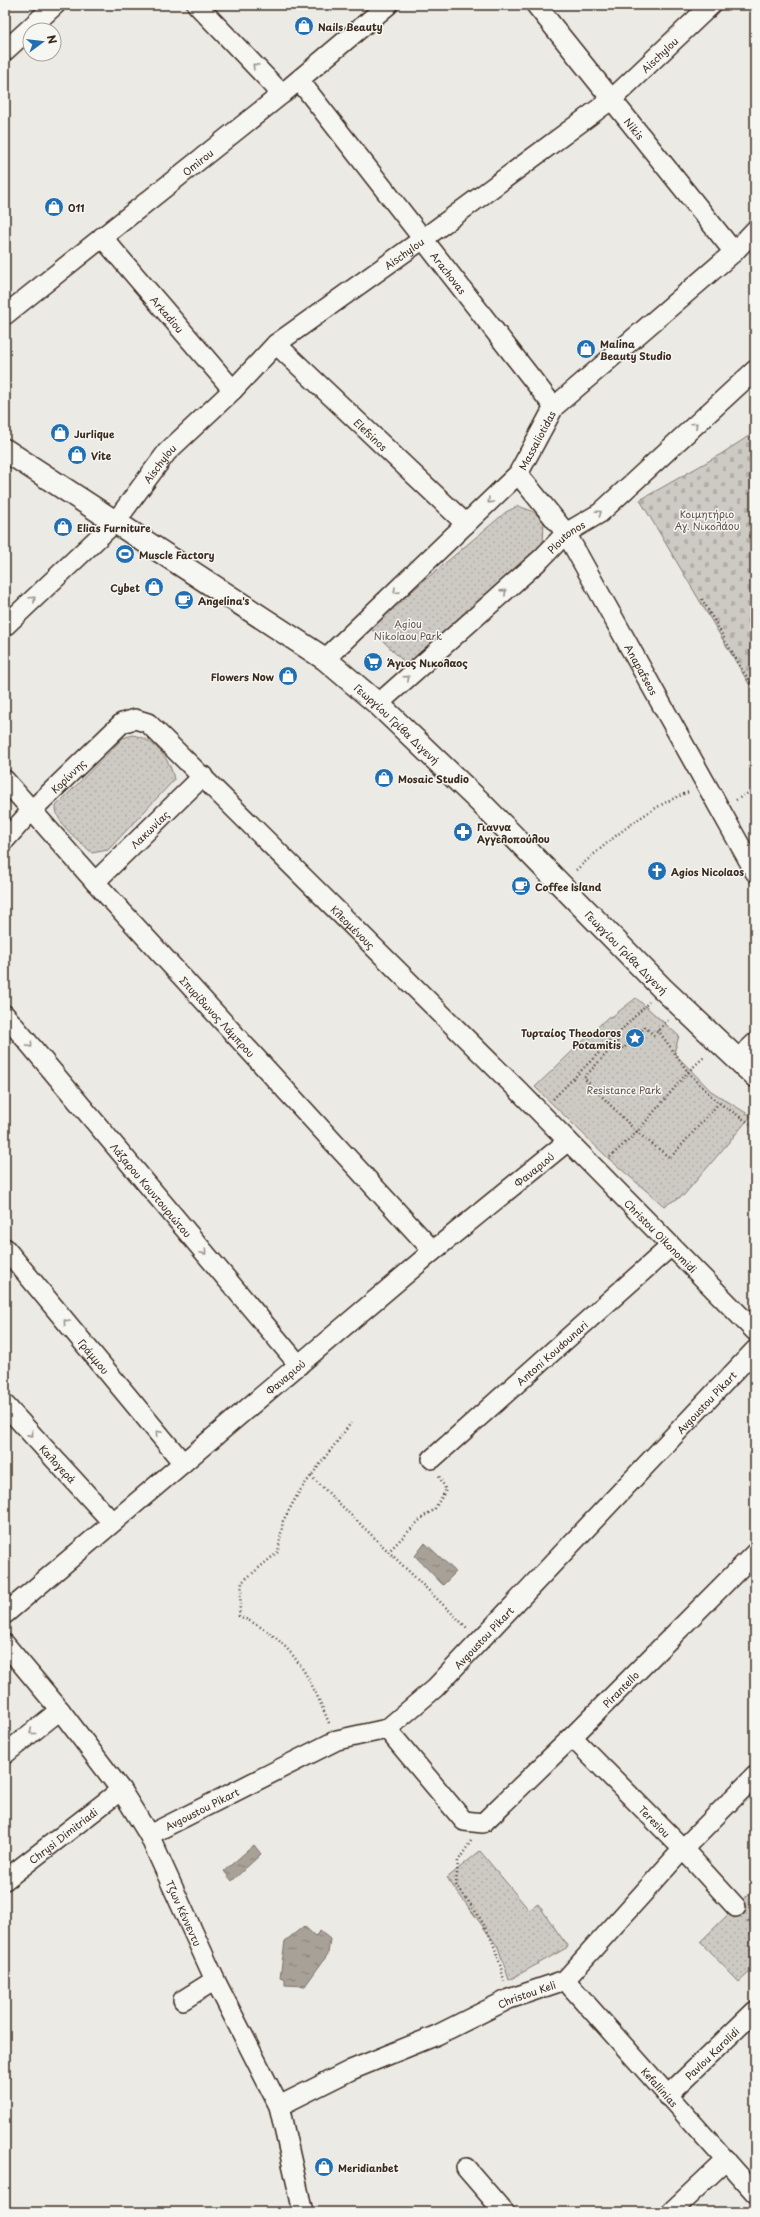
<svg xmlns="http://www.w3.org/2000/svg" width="760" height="2217" font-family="'Playpen Sans',sans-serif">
<defs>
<pattern id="cemetery-stones" width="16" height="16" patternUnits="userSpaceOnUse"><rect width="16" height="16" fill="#cdcac4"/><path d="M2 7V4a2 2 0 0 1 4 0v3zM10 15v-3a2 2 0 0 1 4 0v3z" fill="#b1aea8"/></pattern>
<pattern id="park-dots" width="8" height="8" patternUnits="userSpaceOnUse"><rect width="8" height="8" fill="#cdcac4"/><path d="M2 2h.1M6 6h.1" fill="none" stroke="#b1aea8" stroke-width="1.8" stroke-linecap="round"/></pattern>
<pattern id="water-ripples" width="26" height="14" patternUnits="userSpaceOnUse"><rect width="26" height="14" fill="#a8a198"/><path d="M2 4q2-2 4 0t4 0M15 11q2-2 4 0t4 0" fill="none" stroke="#8a837b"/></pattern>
</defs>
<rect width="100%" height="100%" fill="#ebeae5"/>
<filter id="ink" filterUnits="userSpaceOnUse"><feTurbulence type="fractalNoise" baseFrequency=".025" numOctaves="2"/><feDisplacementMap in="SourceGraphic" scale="8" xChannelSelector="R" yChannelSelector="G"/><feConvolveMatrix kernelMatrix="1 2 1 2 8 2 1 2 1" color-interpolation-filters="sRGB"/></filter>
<g filter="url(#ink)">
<path fill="url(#cemetery-stones)" stroke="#847a71" d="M755,432V694L640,500L721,454Z"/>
<g fill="url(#park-dots)" stroke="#847a71">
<path d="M518,506L532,511L544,521L543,546L407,665L369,627L506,512Z"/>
<path d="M132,735C153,738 171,759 174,780L108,850L92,853C80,841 55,824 56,806L123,738Z"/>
<path d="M636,998L679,1036L674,1053L711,1091L751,1116L684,1195L664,1206L608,1158L535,1087L608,1017L613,1016Z"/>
<path d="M480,1851L529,1910L538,1904L568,1947L509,1980L498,1947L447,1878Z"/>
<path d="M755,1888V1967L739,1982L700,1942Z"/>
</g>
<g fill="url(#water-ripples)" stroke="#7c7167">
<path d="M425,1543L456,1572L443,1585L415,1556Z"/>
<path d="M254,1845L261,1854L232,1881L224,1871Z"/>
<path d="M304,1926L315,1936L320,1931L330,1939L328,1954L305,1986L285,1985V1979L280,1977L285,1941Z"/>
</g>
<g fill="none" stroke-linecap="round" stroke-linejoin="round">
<defs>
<g id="minor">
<path d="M197,5L282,94"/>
<path id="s1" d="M536,5L734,252"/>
<path d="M5,51L55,5"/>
<path id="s2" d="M299,80L554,407"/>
<path id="s3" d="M102,237L233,390"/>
<path id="s4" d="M5,315L282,94L388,5"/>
<path id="s5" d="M276,344L466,524"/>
<path id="s6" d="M518,474L566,533L755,872"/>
<path id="s7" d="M5,626L116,521L167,452L233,390L276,344L423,239L612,99L711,5"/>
<path id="s8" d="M325,659L518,474L554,407L734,252L755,230"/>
<path id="s9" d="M378,704L542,558L566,533L600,513L755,370"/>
<path id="s10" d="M5,780L95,882L433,1251"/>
<path id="s11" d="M5,840L31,811L122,723L135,719L148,723L518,1090L755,1331"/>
<path id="s12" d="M95,882L203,776"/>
<path id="s13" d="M5,1015L299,1365"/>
<path d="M738,1059L755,1043"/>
<path id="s14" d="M5,1248L183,1463"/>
<path id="s15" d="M5,1405L112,1522"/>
<path id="s16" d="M432,1459L671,1246"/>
<path id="s17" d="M5,1614L433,1251L568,1141"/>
<path id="s18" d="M5,1644L60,1710L121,1790L149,1835L215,1980L279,2106L303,2212"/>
<path id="s19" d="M387,1729L464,1821L483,1823L572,1737L755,1553"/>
<path id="s20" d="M572,1737L683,1849L736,1907"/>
<path d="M5,1754L60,1710"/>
<path id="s21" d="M149,1835L337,1740L387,1729L435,1688L755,1350"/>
<path id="s22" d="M5,1880L121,1790"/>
<path id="s23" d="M565,1980L755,2193"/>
<path d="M183,2000L215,1980"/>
<path id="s24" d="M667,2096L755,2011"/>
<path id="s25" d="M279,2106L351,2070L437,2035L509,1999L565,1980L683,1849L755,1776"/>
<path d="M466,2168L504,2212"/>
<path d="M671,2212L726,2160"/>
</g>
<g id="major">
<path id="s26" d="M5,450L325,659L378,704L479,801L662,988L755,1076"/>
</g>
</defs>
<use href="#minor" stroke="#3b2a1e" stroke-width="22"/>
<use href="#major" stroke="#3b2a1e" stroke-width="25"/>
<g stroke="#3b2a1e" stroke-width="2.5" stroke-dasharray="1 3" stroke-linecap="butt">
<path d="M702,599L741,668L755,689"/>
<path d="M736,800L755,789"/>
<path d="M576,870C610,840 646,808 689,792"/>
<path d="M668,1020L654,1035L645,1027L623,1049L617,1042L584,1078L637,1132L688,1072L705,1056"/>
<path d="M658,1030L688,1072L715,1100L755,1127"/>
<path d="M553,1099L649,1002"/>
<path d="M610,1157L637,1132L670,1158L719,1103"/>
<path d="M311,1476L467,1628"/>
<path d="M388,1552L424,1516L434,1510L446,1490L439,1476"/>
<path d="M329,1723C308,1673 291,1638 239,1616L242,1582L278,1552L283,1521L299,1492L351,1423"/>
<path d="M471,1841L458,1861L456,1885C483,1920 495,1938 504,1981"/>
<path d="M748,1921L755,1928"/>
</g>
<use href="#minor" stroke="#f6f6f2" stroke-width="19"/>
<use href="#major" stroke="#f6f6f2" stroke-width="22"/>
</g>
<defs><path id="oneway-chevron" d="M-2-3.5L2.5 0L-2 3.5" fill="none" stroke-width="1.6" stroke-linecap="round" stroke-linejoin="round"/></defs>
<g stroke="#989088">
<use href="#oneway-chevron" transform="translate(255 66) rotate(-134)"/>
<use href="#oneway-chevron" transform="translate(695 425) rotate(-43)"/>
<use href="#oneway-chevron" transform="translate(490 501) rotate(136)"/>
<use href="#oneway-chevron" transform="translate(599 513) rotate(-35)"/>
<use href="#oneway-chevron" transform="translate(396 591) rotate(136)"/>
<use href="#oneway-chevron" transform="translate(504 592) rotate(-42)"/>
<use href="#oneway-chevron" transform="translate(33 599) rotate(-43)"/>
<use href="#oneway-chevron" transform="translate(407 678) rotate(-42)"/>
<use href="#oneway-chevron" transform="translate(30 1045) rotate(50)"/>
<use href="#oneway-chevron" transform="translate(204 1252) rotate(50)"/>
<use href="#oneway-chevron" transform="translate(66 1322) rotate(-130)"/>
<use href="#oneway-chevron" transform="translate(158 1433) rotate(-130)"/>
<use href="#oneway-chevron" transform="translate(31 1434) rotate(48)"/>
<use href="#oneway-chevron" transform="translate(32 1732) rotate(141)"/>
</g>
</g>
<defs>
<symbol id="shop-disc" viewBox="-11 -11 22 22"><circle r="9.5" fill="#1f6fb2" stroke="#f6f6f2"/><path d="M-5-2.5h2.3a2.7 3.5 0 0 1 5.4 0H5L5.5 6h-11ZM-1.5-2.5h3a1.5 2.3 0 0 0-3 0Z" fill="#fff"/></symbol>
<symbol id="stadium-disc" viewBox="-11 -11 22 22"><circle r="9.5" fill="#1f6fb2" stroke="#f6f6f2"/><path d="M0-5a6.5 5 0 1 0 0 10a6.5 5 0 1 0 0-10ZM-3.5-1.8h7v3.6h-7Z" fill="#fff"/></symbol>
<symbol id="cafe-disc" viewBox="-11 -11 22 22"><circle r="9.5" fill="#1f6fb2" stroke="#f6f6f2"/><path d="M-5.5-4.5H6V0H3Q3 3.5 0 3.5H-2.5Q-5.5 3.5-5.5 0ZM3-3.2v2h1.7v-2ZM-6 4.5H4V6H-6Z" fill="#fff"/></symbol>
<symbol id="supermarket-disc" viewBox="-11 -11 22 22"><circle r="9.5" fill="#1f6fb2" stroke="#f6f6f2"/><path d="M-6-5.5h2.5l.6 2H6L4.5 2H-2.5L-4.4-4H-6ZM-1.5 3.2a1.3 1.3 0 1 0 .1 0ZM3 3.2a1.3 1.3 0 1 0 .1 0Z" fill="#fff"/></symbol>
<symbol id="pharmacy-disc" viewBox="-11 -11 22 22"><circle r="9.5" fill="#1f6fb2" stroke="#f6f6f2"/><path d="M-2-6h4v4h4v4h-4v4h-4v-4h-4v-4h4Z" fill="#fff"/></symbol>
<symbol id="church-disc" viewBox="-11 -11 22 22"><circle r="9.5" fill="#1f6fb2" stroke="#f6f6f2"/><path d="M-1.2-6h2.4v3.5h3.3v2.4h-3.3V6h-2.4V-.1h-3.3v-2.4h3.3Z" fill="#fff"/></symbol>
<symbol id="sight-disc" viewBox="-11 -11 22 22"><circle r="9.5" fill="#1f6fb2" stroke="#f6f6f2"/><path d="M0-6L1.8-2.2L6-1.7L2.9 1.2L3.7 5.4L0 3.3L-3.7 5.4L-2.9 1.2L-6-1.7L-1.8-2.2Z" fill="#fff"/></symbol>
</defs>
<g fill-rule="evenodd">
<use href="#shop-disc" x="293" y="15" width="22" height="22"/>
<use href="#shop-disc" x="43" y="196" width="22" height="22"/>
<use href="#shop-disc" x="575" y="338" width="22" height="22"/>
<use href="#shop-disc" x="49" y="422" width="22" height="22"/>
<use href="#shop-disc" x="66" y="444" width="22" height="22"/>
<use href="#shop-disc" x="52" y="516" width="22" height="22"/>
<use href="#stadium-disc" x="114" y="543" width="22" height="22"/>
<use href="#shop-disc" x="143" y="576" width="22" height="22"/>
<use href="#cafe-disc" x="173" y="589" width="22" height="22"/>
<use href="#supermarket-disc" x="362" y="651" width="22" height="22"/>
<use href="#shop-disc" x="277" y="665" width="22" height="22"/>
<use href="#shop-disc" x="373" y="767" width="22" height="22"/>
<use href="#pharmacy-disc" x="452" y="821" width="22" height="22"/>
<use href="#church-disc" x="646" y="860" width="22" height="22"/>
<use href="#cafe-disc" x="510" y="875" width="22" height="22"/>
<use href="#sight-disc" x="624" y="1027" width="22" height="22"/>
<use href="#shop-disc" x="313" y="2156" width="22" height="22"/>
</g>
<g text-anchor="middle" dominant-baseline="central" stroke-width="3" stroke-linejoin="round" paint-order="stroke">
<g font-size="10" font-weight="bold" fill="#3b2a1e" stroke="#f6f6f2" text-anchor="start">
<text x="318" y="26">Nails Beauty</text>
<text x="68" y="207">011</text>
<text x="600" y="343">Malina<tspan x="600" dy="12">Beauty Studio</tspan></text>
<text x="74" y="433">Jurlique</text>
<text x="91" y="455">Vite</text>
<text x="77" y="527">Elias Furniture</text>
<text x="139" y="554">Muscle Factory</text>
<text x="140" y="587" text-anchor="end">Cybet</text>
<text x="198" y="600">Angelina's</text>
<text x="387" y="662">Άγιος Νικολαος</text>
<text x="274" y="676" text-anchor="end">Flowers Now</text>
<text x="398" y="778">Mosaic Studio</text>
<text x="477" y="826">Γιαννα<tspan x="477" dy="12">Αγγελοπούλου</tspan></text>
<text x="671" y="871">Agios Nicolaos</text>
<text x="535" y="886">Coffee Island</text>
<text x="621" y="1032" text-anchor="end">Τυρταίος Theodoros<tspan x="621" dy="12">Potamitis</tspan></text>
<text x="338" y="2167">Meridianbet</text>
</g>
<g font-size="10" fill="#3b2a1e" stroke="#f6f6f2">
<text stroke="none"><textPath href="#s7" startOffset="873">Aischylou</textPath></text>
<text stroke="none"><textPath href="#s1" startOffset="158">Nikis</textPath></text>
<text stroke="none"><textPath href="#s4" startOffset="246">Omirou</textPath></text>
<text stroke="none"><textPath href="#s7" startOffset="549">Aischylou</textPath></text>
<text stroke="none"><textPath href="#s2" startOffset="244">Arachovas</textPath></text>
<text stroke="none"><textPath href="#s3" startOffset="101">Arkadiou</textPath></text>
<text stroke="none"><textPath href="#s5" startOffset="131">Elefsinos</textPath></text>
<text stroke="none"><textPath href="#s8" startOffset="306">Massaliotidas</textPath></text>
<text stroke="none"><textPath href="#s7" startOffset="225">Aischylou</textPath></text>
<text stroke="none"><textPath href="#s9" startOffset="252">Ploutonos</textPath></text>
<text stroke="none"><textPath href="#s6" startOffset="232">Anapafseos</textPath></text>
<text stroke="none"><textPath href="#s26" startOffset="479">Γεωργίου Γρίβα Διγενή</textPath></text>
<text stroke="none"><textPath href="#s11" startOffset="90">Κορίννης</textPath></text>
<text stroke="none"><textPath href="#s12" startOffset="76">Λακωνίας</textPath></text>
<text stroke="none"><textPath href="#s11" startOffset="482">Κλεομένους</textPath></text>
<text stroke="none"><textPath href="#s26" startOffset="803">Γεωργίου Γρίβα Διγενή</textPath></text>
<text stroke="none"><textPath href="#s10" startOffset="318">Σπυρίδωνος Λάμπρου</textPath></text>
<text stroke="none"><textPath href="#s17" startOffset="691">Φαναριού</textPath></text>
<text stroke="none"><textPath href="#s13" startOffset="228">Λάζαρου Κουντουριώτου</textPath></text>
<text stroke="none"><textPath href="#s11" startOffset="918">Christou Oikonomidi</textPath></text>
<text stroke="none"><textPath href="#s16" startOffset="160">Antoni Koudounari</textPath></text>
<text stroke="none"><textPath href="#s14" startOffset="140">Γράμμου</textPath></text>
<text stroke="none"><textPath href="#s17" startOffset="367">Φαναριού</textPath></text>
<text stroke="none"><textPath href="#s21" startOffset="719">Avgoustou Pikart</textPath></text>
<text stroke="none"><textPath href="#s15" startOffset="79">Καλογερά</textPath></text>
<text stroke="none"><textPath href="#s21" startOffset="395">Avgoustou Pikart</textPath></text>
<text stroke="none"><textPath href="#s19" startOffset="331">Pirantello</textPath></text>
<text stroke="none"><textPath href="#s21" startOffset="59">Avgoustou Pikart</textPath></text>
<text stroke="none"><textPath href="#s20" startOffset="118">Teresiou</textPath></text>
<text stroke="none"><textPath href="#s22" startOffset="73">Chrysi Dimitriadi</textPath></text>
<text stroke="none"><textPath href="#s18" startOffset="325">Τζων Κέννεντυ</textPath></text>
<text stroke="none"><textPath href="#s25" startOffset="272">Christou Keli</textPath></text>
<text stroke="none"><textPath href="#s24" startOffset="62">Pavlou Karolidi</textPath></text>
<text stroke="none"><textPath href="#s23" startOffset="143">Kefallinias</textPath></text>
</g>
<g font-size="10" fill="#605248" stroke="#f6f6f2">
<text x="707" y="513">Κοιμητήριο<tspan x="707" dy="12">Αγ. Νικολάου</tspan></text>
<text x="408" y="623">Agiou<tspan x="408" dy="12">Nikolaou Park</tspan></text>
<text x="624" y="1089">Resistance Park</text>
</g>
</g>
<rect width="760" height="2217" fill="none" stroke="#f6f6f2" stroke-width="20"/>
<rect x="10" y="10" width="740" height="2197" fill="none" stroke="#3b2a1e" stroke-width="1.5" filter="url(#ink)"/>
<g transform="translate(42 42) rotate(75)"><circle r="19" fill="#f6f6f2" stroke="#aba49d"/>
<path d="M0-3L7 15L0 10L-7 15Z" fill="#1f6fb2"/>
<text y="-6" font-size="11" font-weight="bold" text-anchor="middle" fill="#3b2a1e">N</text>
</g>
</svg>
